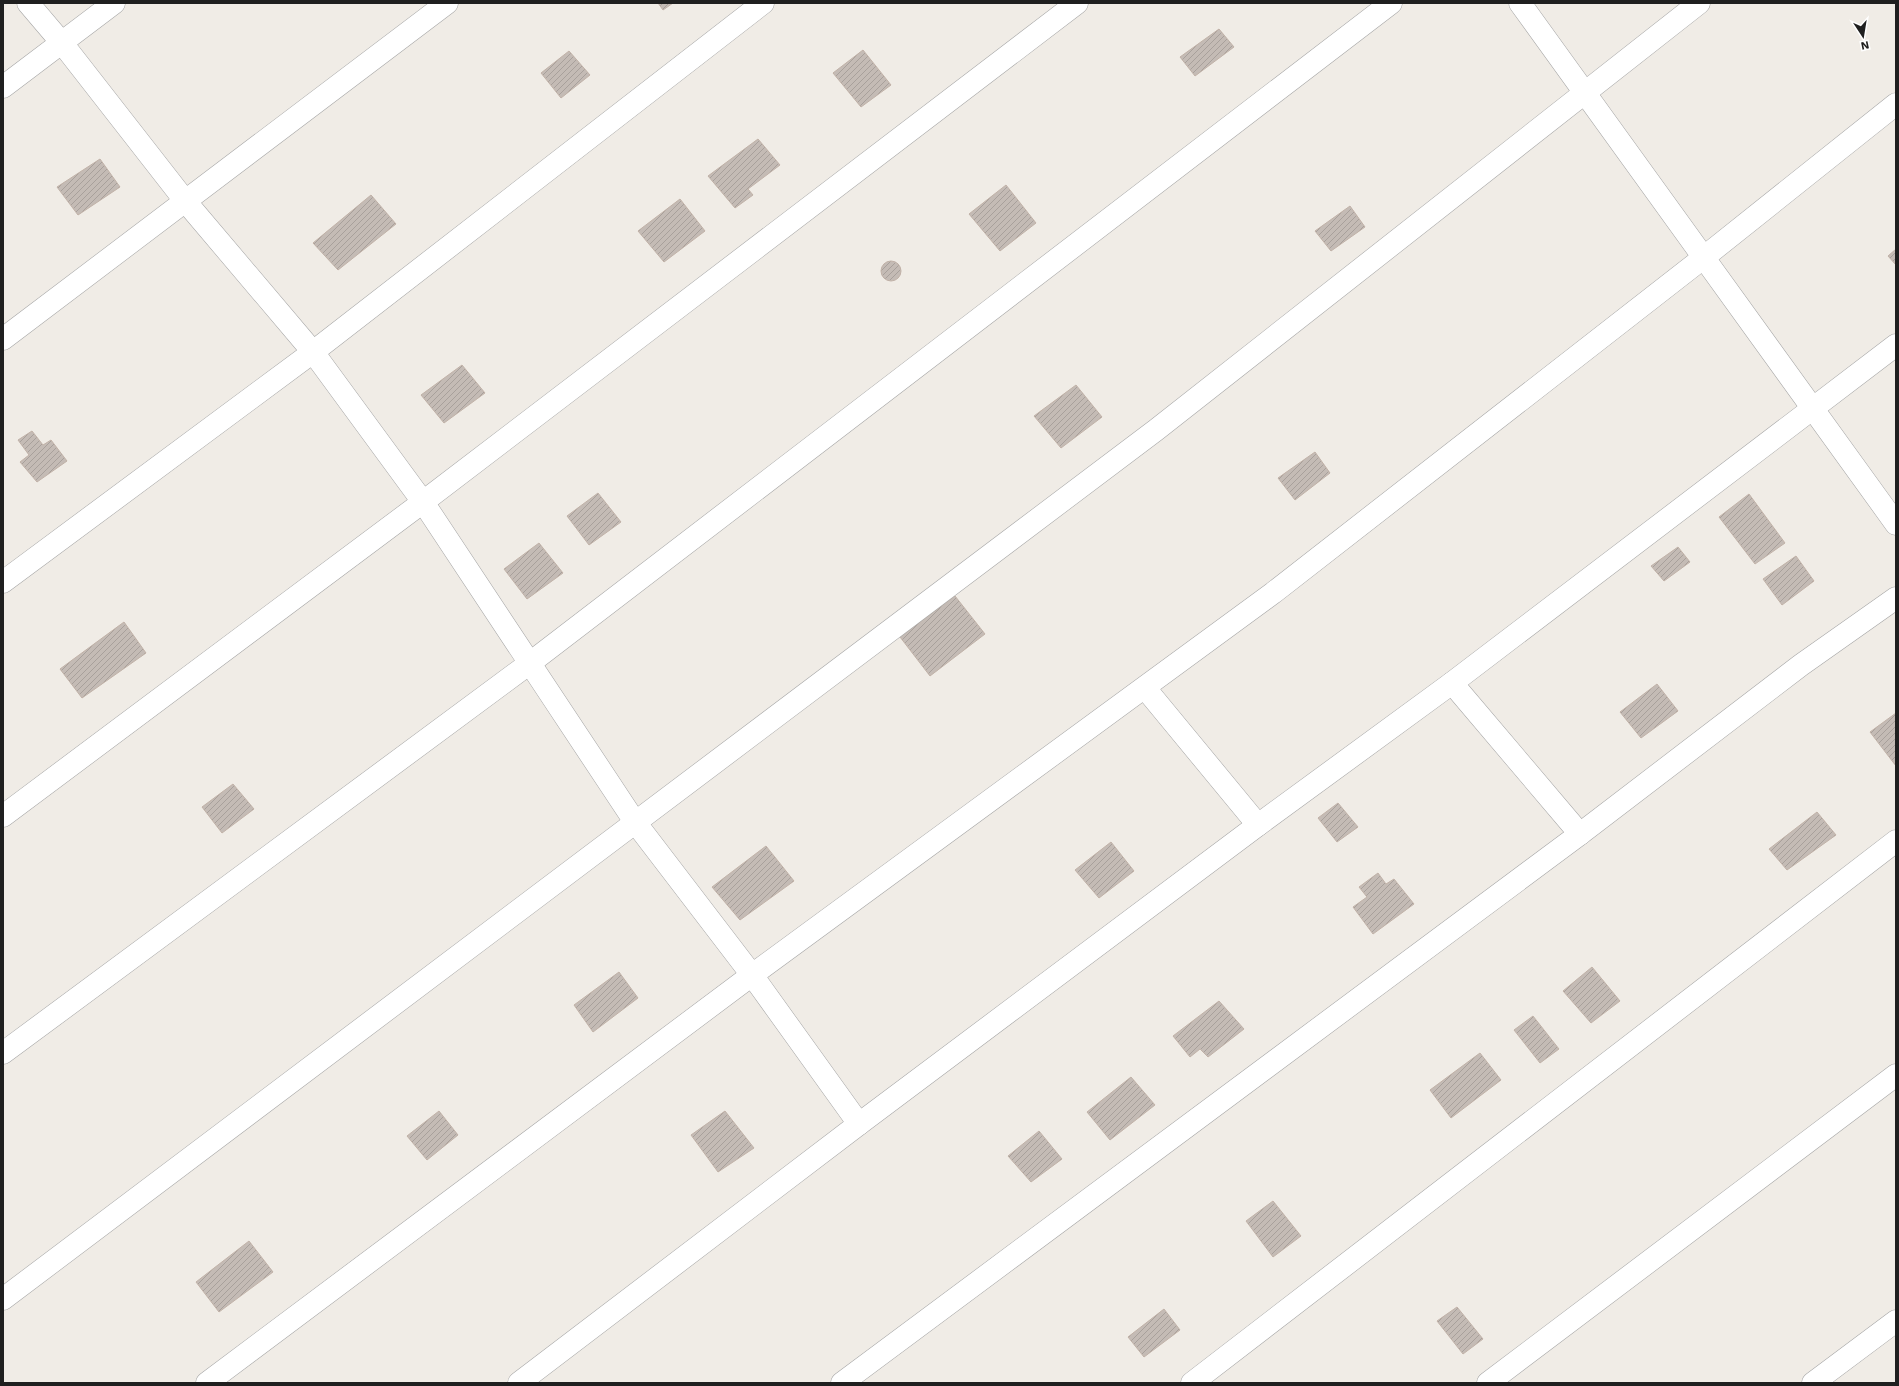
<svg xmlns="http://www.w3.org/2000/svg" width="1899" height="1386" font-family="'Work Sans',sans-serif">
<defs>
<pattern id="building-hatch" width="6" height="6" patternUnits="userSpaceOnUse"><rect width="6" height="6" fill="#c4bbb5"/><path d="M-1 1l2-2M0 6l6-6M5 7l2-2" fill="none" stroke="#a8a09b"/></pattern>
</defs>
<rect width="100%" height="100%" fill="#f0ece6"/>
<g fill="url(#building-hatch)" stroke="#c1b2a8">
<path d="M658,3H673L663,10Z"/>
<path d="M1219,29L1234,47L1195,76L1180,57Z"/>
<path d="M863,50L891,85L861,107L833,73Z"/>
<path d="M569,51L590,75L561,98L541,73Z"/>
<path d="M758,139L780,165L748,189L753,195L735,208L708,176Z"/>
<path d="M100,159L120,187L78,215L57,187Z"/>
<path d="M1006,185L1036,223L1000,251L969,214Z"/>
<path d="M371,195L396,224L338,270L313,243Z"/>
<path d="M680,199L705,231L664,262L638,231Z"/>
<path d="M1350,206L1365,227L1331,251L1315,231Z"/>
<path d="M1896,249V265L1888,256Z"/>
<circle cx="891" cy="271" r="10"/>
<path d="M462,365L485,393L444,423L421,395Z"/>
<path d="M1076,385L1102,417L1061,448L1034,416Z"/>
<path d="M32,431L43,445L51,440L67,461L37,482L20,462L29,455L18,440Z"/>
<path d="M1315,452L1330,473L1295,500L1278,478Z"/>
<path d="M598,493L621,522L589,545L567,516Z"/>
<path d="M1749,494L1785,543L1755,564L1719,517Z"/>
<path d="M539,543L563,573L527,599L504,569Z"/>
<path d="M1678,547L1690,562L1664,581L1651,566Z"/>
<path d="M1796,556L1814,581L1782,605L1763,579Z"/>
<path d="M955,596L985,634L930,676L900,637Z"/>
<path d="M124,622L146,653L82,698L60,669Z"/>
<path d="M1657,684L1678,711L1641,738L1620,712Z"/>
<path d="M1896,713V766L1870,732Z"/>
<path d="M233,784L254,809L222,833L202,807Z"/>
<path d="M1338,803L1358,827L1337,842L1318,818Z"/>
<path d="M1817,812L1836,835L1787,870L1769,849Z"/>
<path d="M1111,842L1134,871L1099,898L1075,870Z"/>
<path d="M766,846L794,881L740,920L712,887Z"/>
<path d="M1378,873L1386,884L1394,879L1414,904L1373,934L1353,907L1367,897L1359,887Z"/>
<path d="M1592,967L1620,1001L1591,1023L1563,991Z"/>
<path d="M619,972L638,998L593,1032L574,1005Z"/>
<path d="M1219,1001L1244,1029L1208,1057L1200,1049L1190,1057L1173,1036Z"/>
<path d="M1533,1016L1559,1049L1540,1063L1514,1030Z"/>
<path d="M1480,1053L1501,1080L1451,1118L1430,1090Z"/>
<path d="M1131,1077L1155,1105L1110,1140L1087,1112Z"/>
<path d="M439,1111L458,1135L427,1160L407,1136Z"/>
<path d="M725,1111L754,1148L718,1172L691,1135Z"/>
<path d="M1039,1131L1062,1159L1031,1182L1008,1156Z"/>
<path d="M1273,1201L1301,1236L1273,1257L1246,1221Z"/>
<path d="M249,1241L273,1272L219,1312L196,1282Z"/>
<path d="M1457,1307L1483,1339L1463,1354L1437,1321Z"/>
<path d="M1164,1309L1180,1330L1144,1357L1128,1337Z"/>
</g>
<g fill="none" stroke-linecap="round" stroke-linejoin="round">
<defs>
<g id="street">
<path d="M28,3L62,43L186,202L313,352L423,502L635,822L752,975L859,1124"/>
<path d="M1520,3L1896,524"/>
<path d="M3,87L114,3"/>
<path d="M3,339L447,3"/>
<path d="M3,582L313,352L763,3"/>
<path d="M1452,683L1580,834"/>
<path d="M1145,688L1258,825"/>
<path d="M3,816L423,502L1077,3"/>
<path d="M3,1053L530,663L1391,3"/>
<path d="M3,1299L1156,430L1699,3"/>
<path d="M207,1383L752,975L1273,593L1703,258L1896,104"/>
<path d="M519,1383L859,1124L1258,825L1452,683L1896,345"/>
<path d="M842,1383L1580,834L1801,665L1896,598"/>
<path d="M1192,1383L1896,841"/>
<path d="M1488,1383L1896,1075"/>
<path d="M1813,1383L1896,1321"/>
</g>
</defs>
<use href="#street" stroke="#a6a6a6" stroke-width="23"/>
<use href="#street" stroke="#fff" stroke-width="22"/>
</g>
<rect width="1899" height="1386" fill="none" stroke="#1f1f1f" stroke-width="8"/>
<g transform="translate(1863 36) rotate(168)" stroke="#ffffff" stroke-width="3" paint-order="stroke">
<path d="M0-3L7 15L0 10L-7 15Z" fill="#1f1f1f"/>
<text y="-6" font-size="11" font-weight="bold" text-anchor="middle" fill="#1f1f1f">N</text>
</g>
</svg>
